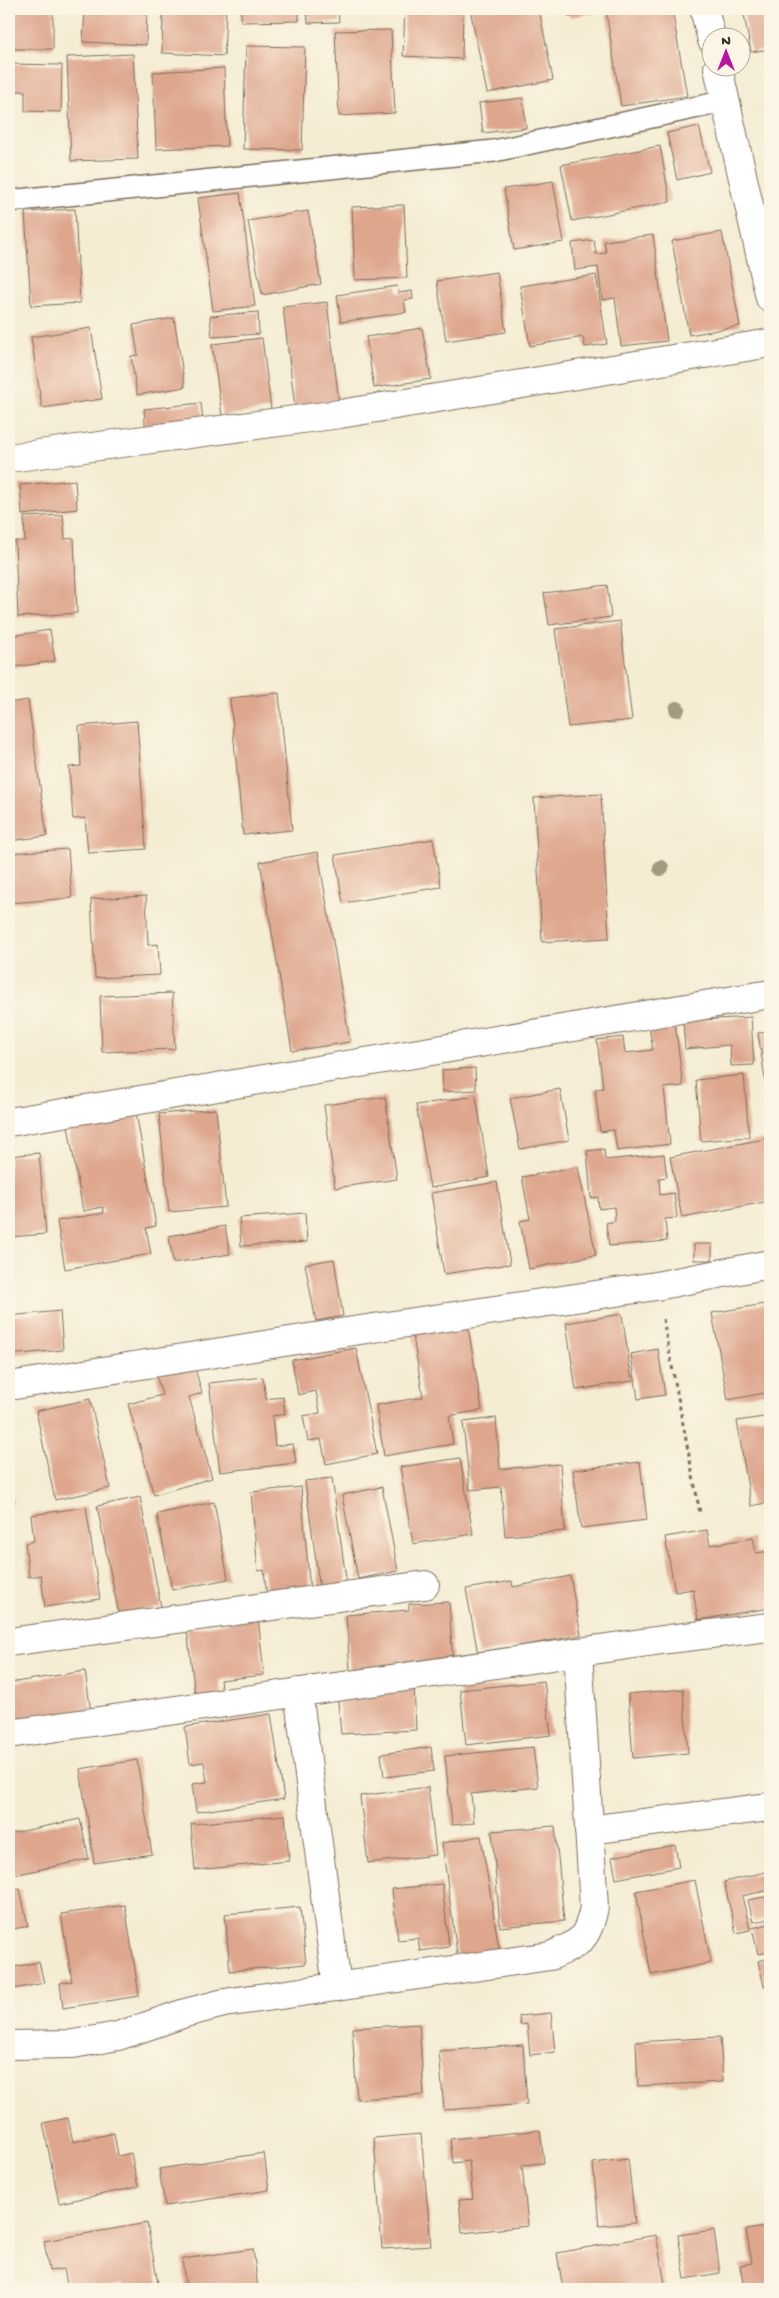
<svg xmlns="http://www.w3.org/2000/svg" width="779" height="2298" font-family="'Gochi Hand',sans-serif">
<rect width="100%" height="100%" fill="#fcf5e5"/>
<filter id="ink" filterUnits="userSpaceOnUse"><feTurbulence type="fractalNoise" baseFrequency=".02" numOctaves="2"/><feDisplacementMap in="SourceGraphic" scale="10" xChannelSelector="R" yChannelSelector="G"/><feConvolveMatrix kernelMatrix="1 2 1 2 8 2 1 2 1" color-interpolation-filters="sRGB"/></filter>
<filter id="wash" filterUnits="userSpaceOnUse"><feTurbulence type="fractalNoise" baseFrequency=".0096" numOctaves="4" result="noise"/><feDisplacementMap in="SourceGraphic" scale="20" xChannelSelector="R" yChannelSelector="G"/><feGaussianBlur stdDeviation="1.12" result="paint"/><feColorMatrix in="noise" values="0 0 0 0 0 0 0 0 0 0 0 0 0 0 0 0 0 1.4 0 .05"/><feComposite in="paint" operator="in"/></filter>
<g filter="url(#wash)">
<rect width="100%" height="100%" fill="#f4ecd3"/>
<g id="blocks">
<g fill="#dea68d">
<rect x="9" y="9" width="44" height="40"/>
<path d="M85,9H147L146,45L83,42Z"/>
<path d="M163,9H226L224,56L162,53Z"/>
<path d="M241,9H299V21L241,22Z"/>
<path d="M307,9H338L339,22L308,23Z"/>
<path d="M405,9H463L462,59L403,56Z"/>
<path d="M470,9H539L553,80L487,93Z"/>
<path d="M568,9H672L687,96L621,106L606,11L569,17Z"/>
<path d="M743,9H770V49L751,52Z"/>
<path d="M391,30L395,113L339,116L335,31Z"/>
<path d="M246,46L305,47L302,150L243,149Z"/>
<path d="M133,54L138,159L71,161L67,57Z"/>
<path d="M9,64L62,65L61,112L25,111V91H9Z"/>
<path d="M224,68L227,146L156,149L153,72Z"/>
<path d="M523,98L526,128L483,133L479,103Z"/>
<path d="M699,126L710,172L677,180L667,133Z"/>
<path d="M660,146L670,202L572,221L561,165Z"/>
<path d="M553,181L564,242L514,250L504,189Z"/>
<path d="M240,193L255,306L213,311L198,198Z"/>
<path d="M404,205L407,278L355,280L352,207Z"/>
<path d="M75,209L80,303L31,306L25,212Z"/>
<path d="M308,211L321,284L262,295L248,221Z"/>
<path d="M722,232L740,326L689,335L672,241Z"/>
<path d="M653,235L667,341L621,346L615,298L602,300L598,267L575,270L572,243L594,240L596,254L606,253L604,241Z"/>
<path d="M497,272L506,332L446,341L437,281Z"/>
<path d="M596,275L607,344L585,347L583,337L530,346L520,286Z"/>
<path d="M397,286L398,293L412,291L413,299L404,300L406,312L341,322L337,295Z"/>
<path d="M327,302L339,403L295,408L283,307Z"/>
<path d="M258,312L259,334L212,337L210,316Z"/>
<path d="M174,318L185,387L137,395L131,356L138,355L133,325Z"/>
<path d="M91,328L102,399L42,408L31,337Z"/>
<path d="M422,328L431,379L374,388L366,337Z"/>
<path d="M262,338L271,409L222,416L212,344Z"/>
<path d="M201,403L204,431L146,437L144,409Z"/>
<path d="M75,480L77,509L22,515L20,485Z"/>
<path d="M63,515L65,539L74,538L77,613L18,617L15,541H25L24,517Z"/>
<path d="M607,585L611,617L549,625L544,593Z"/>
<path d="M620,621L632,720L568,727L555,629Z"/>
<path d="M50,630L55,661L15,667L10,636Z"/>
<path d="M279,693L292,830L243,835L230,698Z"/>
<path d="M28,700L47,836L9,841V703Z"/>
<path d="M137,721L146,849L88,853L85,818L73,819L69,767L81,766L79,726Z"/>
<path d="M601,794L609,938L542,942L534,798Z"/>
<path d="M433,839L441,887L343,903L335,855Z"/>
<path d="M68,849L72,898L9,903V853Z"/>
<path d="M318,852L350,1042L292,1051L260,862Z"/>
<path d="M146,896L148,945L158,944L160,975L95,978L91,899Z"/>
<path d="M172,993L175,1049L102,1052L100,996Z"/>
<path d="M751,1017L754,1065L731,1066L730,1045L685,1049L683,1021Z"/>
<path d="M675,1023L683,1086L664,1088L670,1144L617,1151L614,1130L600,1132L595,1089L603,1088L597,1040L623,1037L625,1053L653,1050L649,1026Z"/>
<path d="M770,1032V1105H769L758,1033Z"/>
<path d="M475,1068L476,1090L443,1092L442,1070Z"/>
<path d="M744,1075L749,1137L701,1141L696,1080Z"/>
<path d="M560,1089L569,1140L520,1149L510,1098Z"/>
<path d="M476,1096L489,1177L430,1188L416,1105Z"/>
<path d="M385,1097L397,1179L335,1188L324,1105Z"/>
<path d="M135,1107L156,1226L146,1228L151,1254L65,1269L57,1221L104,1213L103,1207L83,1211L67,1120Z"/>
<path d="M216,1109L226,1207L169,1212L159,1114Z"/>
<path d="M770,1138V1201L682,1218L670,1157Z"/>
<path d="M604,1149L605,1160L664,1154L667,1177L659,1178L660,1195L674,1193L677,1218L665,1219L667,1241L609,1246L606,1223L615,1221L614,1207L599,1209L598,1197L591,1198L587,1151Z"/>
<path d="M39,1153L46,1234L9,1237V1156Z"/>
<path d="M578,1167L596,1255L529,1269L520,1221L530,1219L522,1177Z"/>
<path d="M497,1182L510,1264L444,1274L431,1193Z"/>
<path d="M305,1213L307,1242L241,1246L239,1218Z"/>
<path d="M225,1226L230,1254L173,1263L169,1236Z"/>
<rect x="694" y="1244" width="18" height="16"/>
<path d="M334,1259L343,1316L316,1321L305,1264Z"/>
<path d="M770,1303V1392L728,1400L712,1313Z"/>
<path d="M60,1311L63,1350L9,1355V1316Z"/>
<path d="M622,1314L632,1381L576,1390L566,1323Z"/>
<path d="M467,1321L482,1410L449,1416L453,1444L384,1456L376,1405L423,1397L412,1330Z"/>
<path d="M356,1348L377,1454L326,1464L321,1439L308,1441L303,1416L320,1413L316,1391L298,1395L292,1360Z"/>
<path d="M658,1349L665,1395L638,1399L631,1354Z"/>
<path d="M194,1365L202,1393L189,1397L212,1478L154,1495L128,1404L162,1395L156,1375Z"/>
<path d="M263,1377L266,1399L283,1397L285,1414L272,1416L275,1446L293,1444L296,1463L220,1472L209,1383Z"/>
<path d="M90,1399L110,1488L55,1500L36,1411Z"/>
<path d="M770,1416V1502L751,1506L737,1421Z"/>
<path d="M496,1418L500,1469L560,1464L565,1531L505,1536L501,1487L470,1490L463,1422Z"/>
<path d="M460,1458L473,1534L413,1544L400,1467Z"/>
<path d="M640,1462L647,1520L581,1528L573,1470Z"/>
<path d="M332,1478L347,1586L320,1590L305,1481Z"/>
<path d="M301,1487L310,1592L267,1596L264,1570L258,1571L251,1492Z"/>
<path d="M382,1487L398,1571L358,1579L342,1495Z"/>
<path d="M9,1488L13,1504L9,1505Z"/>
<path d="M140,1497L161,1607L119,1615L97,1506Z"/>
<path d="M214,1502L228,1579L172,1590L157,1514Z"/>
<path d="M86,1507L100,1599L45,1607L41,1575L29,1577L25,1543L34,1541L31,1515Z"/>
<path d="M707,1530L710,1545L753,1538L756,1553L770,1551V1608L698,1620L693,1589L675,1592L665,1537Z"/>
<path d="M570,1576L581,1635L478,1654L466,1589L512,1581L513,1587Z"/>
<path d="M449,1602L453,1664L350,1671L346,1615L409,1610V1604Z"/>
<path d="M258,1617L264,1675L220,1680L223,1700L196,1703L187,1630Z"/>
<path d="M85,1671L92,1719L9,1731V1683Z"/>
<path d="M544,1681L551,1735L466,1745L460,1690Z"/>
<path d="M414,1685L416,1730L341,1734L337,1691Z"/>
<path d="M683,1689L688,1753L633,1758L628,1694Z"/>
<path d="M271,1714L284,1799L196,1812L192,1784L207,1782L204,1762L190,1764L185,1727Z"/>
<path d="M431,1747L434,1771L384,1777L381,1754Z"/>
<path d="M533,1747L538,1787L471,1794L474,1823L452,1825L445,1756Z"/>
<path d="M137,1760L152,1854L94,1863L80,1769Z"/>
<path d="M428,1787L436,1855L368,1863L360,1796Z"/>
<path d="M285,1815L289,1861L195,1870L191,1824Z"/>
<path d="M80,1819L89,1859L9,1876V1834Z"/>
<path d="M555,1826L564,1921L500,1927L492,1831Z"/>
<path d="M481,1836L500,1955L458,1961L442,1843Z"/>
<path d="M675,1845L679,1867L616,1879L612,1857Z"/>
<path d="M770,1871V1890L742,1896L750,1930L736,1933L724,1882Z"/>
<path d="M695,1880L711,1963L651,1975L636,1891Z"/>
<path d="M442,1884L449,1947L420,1951L418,1938L398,1940L392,1889Z"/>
<path d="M20,1889L28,1926L9,1930V1891Z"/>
<path d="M770,1896V1919L753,1922L748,1900Z"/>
<path d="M125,1905L139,1996L63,2008L60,1983L72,1981L61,1914Z"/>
<path d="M300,1907L306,1964L230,1971L225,1914Z"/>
<path d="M770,1924V1952L758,1954L752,1928Z"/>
<path d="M770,1958V1985L764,1986L758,1961Z"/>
<path d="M39,1962L44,1983L9,1990V1968Z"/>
<path d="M551,2013L555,2052L530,2055L527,2024L520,2025L519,2016Z"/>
<path d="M419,2024L424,2095L357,2099L352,2028Z"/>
<path d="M720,2037L723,2082L638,2086L636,2042Z"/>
<path d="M523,2045L527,2104L444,2110L439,2051Z"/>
<path d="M68,2118L73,2142L114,2133L118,2156L131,2153L138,2187L59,2203L43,2123Z"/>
<path d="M540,2130L544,2163L522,2165L528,2226L462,2233L459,2200L473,2199L469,2161L453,2163L450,2139Z"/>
<path d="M421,2134L431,2246L382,2249L374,2138Z"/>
<path d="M264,2153L269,2190L165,2206L159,2169Z"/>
<path d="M628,2159L635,2223L599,2226L593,2163Z"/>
<path d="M147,2223L159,2289H124L123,2284L96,2289H68L64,2269L49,2271L44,2241Z"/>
<path d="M770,2226V2289H744L740,2265L752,2263L746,2230Z"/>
<path d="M714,2230L720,2273L685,2279L678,2235Z"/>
<path d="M656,2235L666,2289H563L557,2253Z"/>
<path d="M253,2249L258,2289H186L182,2259Z"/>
</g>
</g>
</g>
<g filter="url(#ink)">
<use href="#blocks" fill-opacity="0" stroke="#7c6e5d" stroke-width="1"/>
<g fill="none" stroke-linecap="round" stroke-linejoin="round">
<defs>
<path id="service" d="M9,201L494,151L726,101"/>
<g id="minor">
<path d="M704,9L712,40"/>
<path d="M718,68L770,298"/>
<path d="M9,458L340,414L770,343"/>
<path d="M9,1122L770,994"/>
<path d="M9,1386L340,1333L656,1286L770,1264"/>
<path d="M9,1642L425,1585"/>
<path d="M298,1692L337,1987"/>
<path d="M9,1734L669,1639L770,1627"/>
<path d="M589,1830L770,1807"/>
<path d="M9,2045L73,2044L118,2036L185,2013L224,2003L550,1956C580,1944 588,1939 594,1907L578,1652"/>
</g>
</defs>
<use href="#service" stroke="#7c6e5d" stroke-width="24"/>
<use href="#minor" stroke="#7c6e5d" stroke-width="30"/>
<path stroke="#7c6e5d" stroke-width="3" stroke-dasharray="4 4" stroke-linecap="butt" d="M663,1319L700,1513"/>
<use href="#service" stroke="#fff" stroke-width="21"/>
<use href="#minor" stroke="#fff" stroke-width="28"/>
</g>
<g fill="#a29b7d">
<circle cx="677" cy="709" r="8"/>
<circle cx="661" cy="868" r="8"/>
</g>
</g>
<rect width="779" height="2298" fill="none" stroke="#fcf5e5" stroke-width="30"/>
<g transform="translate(726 52)"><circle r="24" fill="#fcf5e5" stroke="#afa495"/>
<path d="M0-4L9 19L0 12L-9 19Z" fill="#b5179e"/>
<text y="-8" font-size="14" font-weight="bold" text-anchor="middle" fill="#3b2a1e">N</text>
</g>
</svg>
